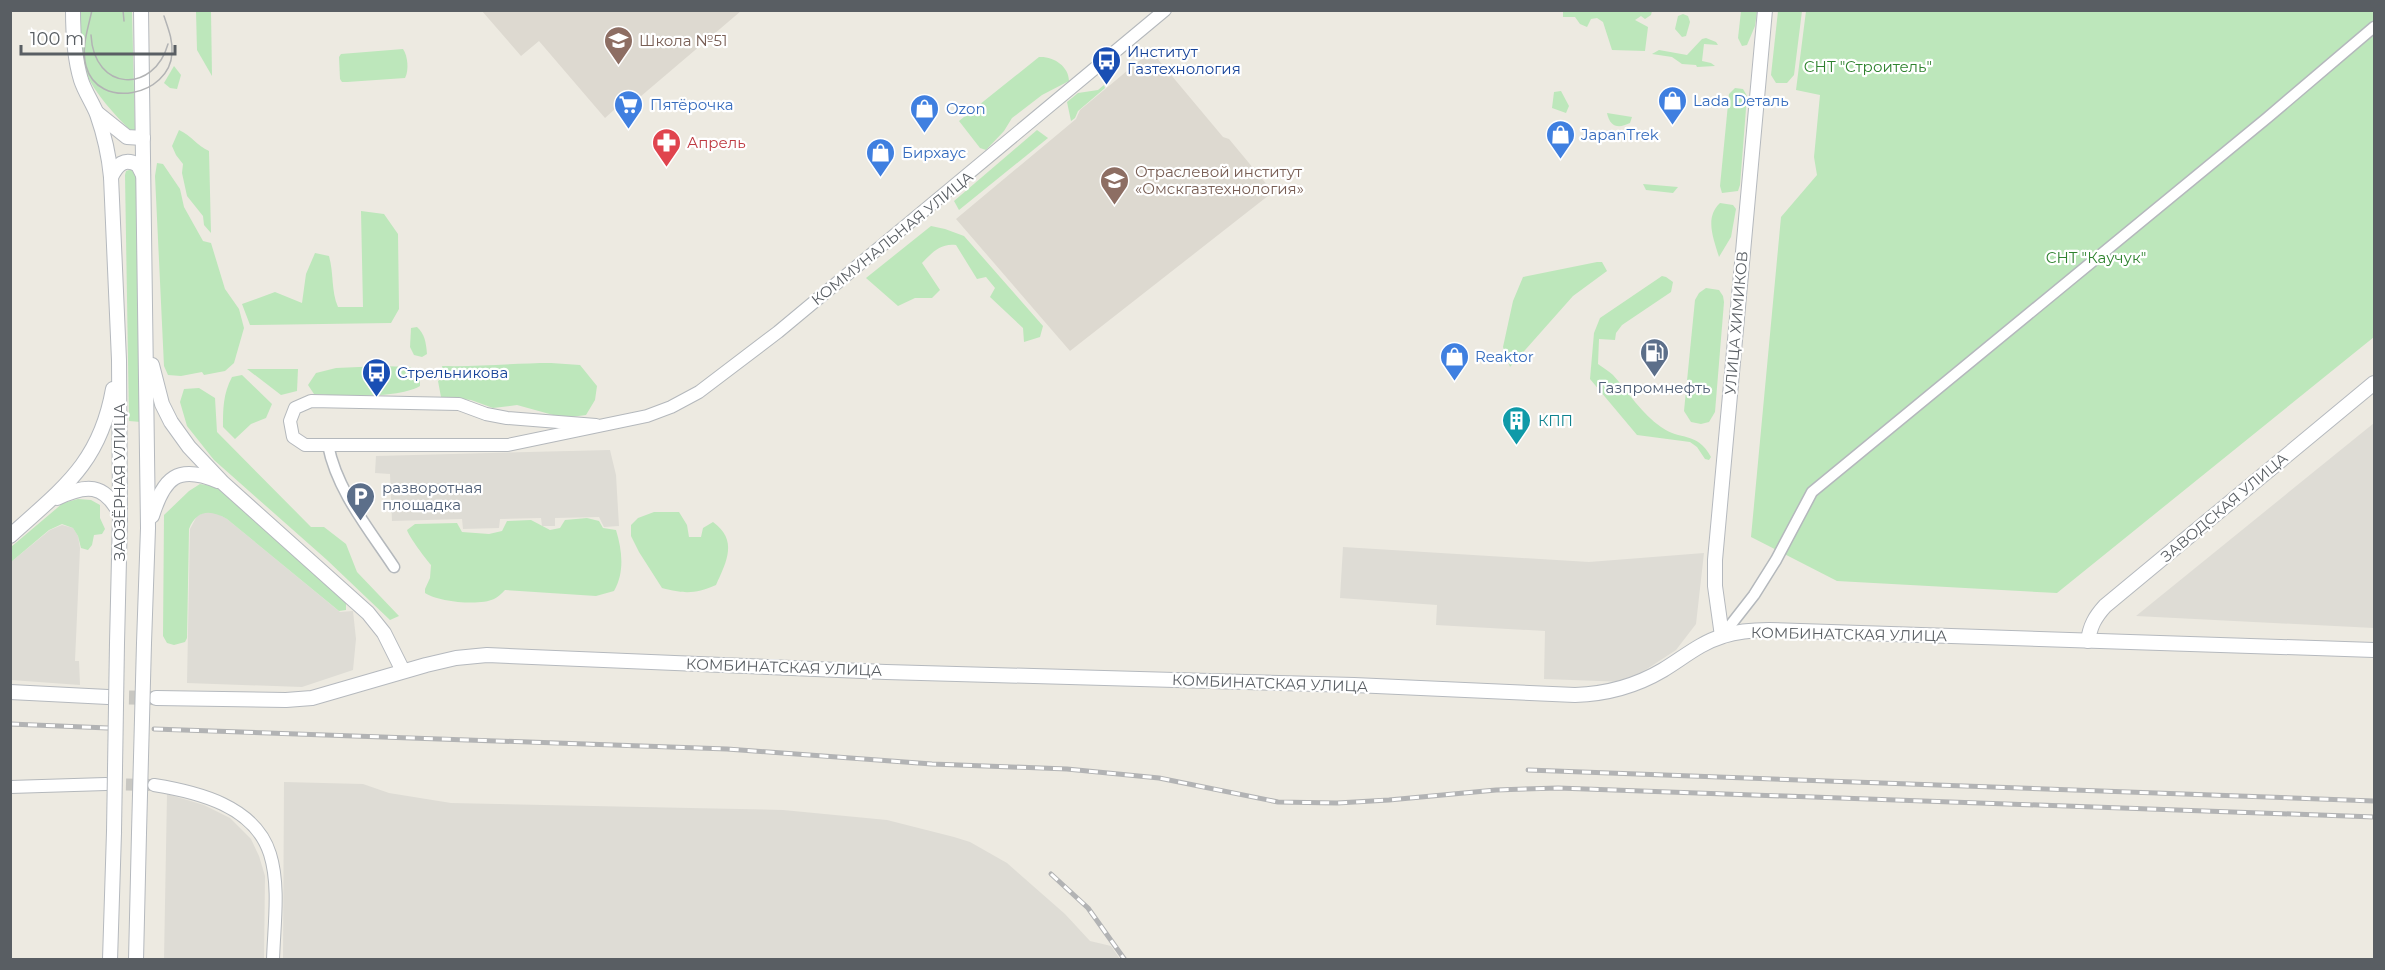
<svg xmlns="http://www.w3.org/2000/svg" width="2385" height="970" font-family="Montserrat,sans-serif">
<rect width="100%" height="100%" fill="#edeae1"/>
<g fill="#dedcd5">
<path d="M2374,423V628L2136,616Z"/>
<path d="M610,450L616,475L619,526L604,527L599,517L555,518V526H542L541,518L500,519L499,528L463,529L462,519L392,521L390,474L375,473L376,456Z"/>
<path d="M205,512H215L227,519L340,612L353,611L356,639L353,670L302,687L187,683L190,529L197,516Z"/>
<path d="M62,525L73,528L78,536L80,548L75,661H79L80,685L11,680V562L50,530Z"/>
<path d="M1343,547L1589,562L1704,553L1696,624L1676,650L1627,682L1544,679L1545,631L1436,625L1437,605L1340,598Z"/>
<path d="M284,782L363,784L389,793L451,803L783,810L887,820L954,837L970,842L1007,863L1065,914L1090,941L1111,946L1120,959H283Z"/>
<path d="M167,794L204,805L230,818L251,839L259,856L265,876L264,959H164Z"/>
</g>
<g fill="#ddd9d0">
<path d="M482,11H741L627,108L615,109L605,118L539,41L521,56Z"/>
<path d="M1151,51L1223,137L1229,139L1273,192L1070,351L956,219L1076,119L1080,110Z"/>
</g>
<g fill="#bde7bb">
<path d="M80,11H132L135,131H131C114,114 95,94 85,71C78,53 80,30 80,11Z"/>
<path d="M196,11H211L212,76L197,50Z"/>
<path d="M1563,11H1652L1651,15L1645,19L1641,16L1635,20L1648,27L1645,51L1612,50L1603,22L1597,18L1591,19L1587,27L1580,24L1575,17H1563Z"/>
<path d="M1741,11H1757L1755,26L1747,45L1742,46L1738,38Z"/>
<path d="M1778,11H1802L1794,75L1787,83H1776L1771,75Z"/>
<path d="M1806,11H2374V337L2057,593L1837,581L1751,537L1781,217L1817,175L1814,157L1820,95L1796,90Z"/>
<path d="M1683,14L1688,16L1690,22L1686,36L1682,37L1675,29L1678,16Z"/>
<path d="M1706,38L1716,42L1718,45L1704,44L1702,61L1711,63L1715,66L1697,67L1696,65L1682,64L1672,57L1652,54L1659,50L1687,55L1702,39Z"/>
<path d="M403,49C408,56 409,71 405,78L347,82H342L340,79L339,57L341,54Z"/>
<path d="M1039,57C1053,56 1069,66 1069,81L1042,95L1012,118L1004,131L986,150L980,148L959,121Z"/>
<path d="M174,66L181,75L177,89L170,88L164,83Z"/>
<path d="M1104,85L1105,88L1078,111L1075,118L1071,121L1067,102L1078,93L1098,90Z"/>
<path d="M1735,88L1743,89L1747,96L1740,185L1738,191L1722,193L1720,186L1729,94Z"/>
<path d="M1561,91L1569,106L1566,113L1552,108L1554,92Z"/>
<path d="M1607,113L1632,117L1630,123C1618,129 1610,127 1607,113Z"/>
<path d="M179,130C191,135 197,146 209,151L211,233L204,225L203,216L187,196L182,173L183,164L176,155L172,146Z"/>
<path d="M1037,130L1048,138L959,210L954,201Z"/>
<path d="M157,163L163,164L180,189L184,207L203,241L211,243L225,289L239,309L244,328L234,363L225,371L204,375L202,372L181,376L168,375L164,366L155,176Z"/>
<path d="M132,169L137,173L141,422L129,421L125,175L126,171Z"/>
<path d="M1643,184L1678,187L1673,193L1646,190Z"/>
<path d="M1720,203L1733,205L1736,209L1731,237L1719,257C1714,239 1704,218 1720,203Z"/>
<path d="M361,211L384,214L398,234L399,309L391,323L250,325L242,304L275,292L302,303L306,274L315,253L329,256C334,274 331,291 338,307H363Z"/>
<path d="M931,226L945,229L964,236L1043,326L1040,337L1024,342L1023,328L990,297L995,288L986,277L977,279L956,245C940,243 932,253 922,263L940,290L932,298H915L898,306L866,278Z"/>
<path d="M1597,262H1602L1607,271L1573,296L1510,367L1503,347L1513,301L1523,277Z"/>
<path d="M1662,276L1666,277L1673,282L1671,292L1622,325L1616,333L1615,340L1599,339L1598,364C1603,368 1609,371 1613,375C1628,392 1642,414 1661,427C1680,441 1697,431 1711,457L1709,460L1705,459L1697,447L1690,442L1637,435L1590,379L1594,333L1600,318Z"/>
<path d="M1706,288L1719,290L1723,296L1724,302L1715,412L1709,422L1701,424L1691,422L1684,411L1695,300L1699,293Z"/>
<path d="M417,327C425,334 426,343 427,354L422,357L414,355L410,347L411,328Z"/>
<path d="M551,363L580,365L597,386L595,400L586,415L564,418L517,405L493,408L471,400L441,397L438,381L444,377L442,366C478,367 514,363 551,363Z"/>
<path d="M382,366L410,367L420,374V386C397,399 341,396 314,394L308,385L316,373L336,368Z"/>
<path d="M247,369H298L297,391L281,395Z"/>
<path d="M242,375L272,404L266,418L251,424L235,439L223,427C223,409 223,394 232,377Z"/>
<path d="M199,388L215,398L217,432L311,527H324L346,544L357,572L399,616L390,620L327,560L214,460L187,426L180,402L184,389Z"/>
<path d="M200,484L212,486L220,490L346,603V610L339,611L227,519C211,510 197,509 189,529L187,638L185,642L174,645L167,643L163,636L164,515L189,491Z"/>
<path d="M78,499L91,500L100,505V518L105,529L102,534L94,535L92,545L88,550L81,548L78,536L73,528L62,524L49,530L11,562V547L63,503Z"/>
<path d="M654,512H679L687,525L689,537H701L703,528L713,522C738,540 727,561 716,585C695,594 685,594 662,588L639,552L631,536V525L638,518Z"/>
<path d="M587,518L599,521L603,528L616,530C622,550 625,572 614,591L596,596L505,590C502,593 498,597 494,599C480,606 438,602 425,593V589L430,578L431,565C426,559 409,537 407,530L415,524L457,523L462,532L489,534L502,531L507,521L531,520L550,530L560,528L565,520Z"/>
</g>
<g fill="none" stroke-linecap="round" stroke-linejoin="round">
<path stroke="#c8c7c2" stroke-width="12" stroke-dasharray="12 6" stroke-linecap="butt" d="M108,784L150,785"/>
<path stroke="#c8c7c2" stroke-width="14" stroke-dasharray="14 7" stroke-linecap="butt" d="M108,697L153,698"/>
<defs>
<g id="minor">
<path d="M328,445C337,491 369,529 394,567"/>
<path d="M1722,636L1754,595L1776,560L1812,492L2267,118L2374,27"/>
</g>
<g id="tertiary">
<path d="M596,425L507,418L486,414L459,404L311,401L295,408L290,421L293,437L305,445H508L647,416L671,407L699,392L778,332L1165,10"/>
<path d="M154,785C198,792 255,806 270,854C280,886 274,926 273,960"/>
<path d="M10,787L106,784"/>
</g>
<g id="secondary">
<path d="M73,10C73,34 74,57 81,80C85,92 92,102 97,114C104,134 109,156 111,177L119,360L120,516L117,643"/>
<path d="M141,10L148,528L144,643"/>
<path d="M97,113L127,137L143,138"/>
<path d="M111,177C117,165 124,157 138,165L143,175"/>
<path d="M152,365L162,404L171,422L189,447L223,483L368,613L384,633L403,671"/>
<path d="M57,498C86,484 104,483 120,514"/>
<path d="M152,516C164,478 177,464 218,481"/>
<path d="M10,536C63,488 100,463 113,389"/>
<path d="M1722,636L1715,586V560L1765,10"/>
<path d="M2088,641C2090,626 2095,617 2105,606L2374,383"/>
<path d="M10,692L108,697"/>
<path d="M156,698L286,700L312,698L426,665L456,658L487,655L886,672L1354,685L1575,695C1606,694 1636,686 1663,670C1683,658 1700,643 1723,636C1738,631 1753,630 1769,630L2374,650"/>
<path d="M110,960L114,832"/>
<path d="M136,960L139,833"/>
</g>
</defs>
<use href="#minor" stroke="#b4b8bc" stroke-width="13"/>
<use href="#tertiary" stroke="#b4b8bc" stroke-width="14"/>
<use href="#secondary" stroke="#b5b9be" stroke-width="16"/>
<use href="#minor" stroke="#fff" stroke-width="10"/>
<use href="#tertiary" stroke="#fff" stroke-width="12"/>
<use href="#secondary" stroke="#fff" stroke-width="14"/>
<g stroke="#b2b3b4" stroke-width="1.5">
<path d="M92,10C88,29 81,47 86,66C98,111 170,96 172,53C173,40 168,28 164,16"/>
<path d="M123,10L124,21"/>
<path d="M91,35C94,92 154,94 168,44"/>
</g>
<defs>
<g id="rail">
<path d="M10,724L108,728"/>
<path d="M154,729L727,749L932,764L1067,769L1159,778L1278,802L1337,803L1389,800L1496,790L1558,788L2374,817"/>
<path d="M1528,770L2374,801"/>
<path d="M1051,874L1088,908L1125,960"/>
</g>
</defs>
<use href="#rail" stroke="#b2b3b4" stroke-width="5"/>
<use href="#rail" stroke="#fff" stroke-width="3" stroke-dasharray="9" stroke-linecap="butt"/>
<defs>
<g id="secondary-bridge">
<path d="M114,832L117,643"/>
<path d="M139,833L144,643"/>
</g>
</defs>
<use href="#secondary-bridge" stroke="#b5b9be" stroke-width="16" stroke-linecap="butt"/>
<use href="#secondary-bridge" stroke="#fff" stroke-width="14"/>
</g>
<defs>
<symbol id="school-pin" viewBox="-11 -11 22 30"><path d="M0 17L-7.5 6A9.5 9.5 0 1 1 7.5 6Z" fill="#8d6e63" stroke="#fff"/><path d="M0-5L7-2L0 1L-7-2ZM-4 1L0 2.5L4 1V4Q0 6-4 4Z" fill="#fff"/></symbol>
<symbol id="bus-pin" viewBox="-11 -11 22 30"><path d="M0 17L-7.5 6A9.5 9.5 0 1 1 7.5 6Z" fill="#1a4fb4" stroke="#fff"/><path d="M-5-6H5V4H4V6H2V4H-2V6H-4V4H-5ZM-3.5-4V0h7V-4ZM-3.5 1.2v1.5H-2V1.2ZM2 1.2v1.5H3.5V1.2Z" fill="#fff"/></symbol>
<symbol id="shop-pin" viewBox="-11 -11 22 30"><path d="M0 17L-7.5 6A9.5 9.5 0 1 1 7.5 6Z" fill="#3f7fe0" stroke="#fff"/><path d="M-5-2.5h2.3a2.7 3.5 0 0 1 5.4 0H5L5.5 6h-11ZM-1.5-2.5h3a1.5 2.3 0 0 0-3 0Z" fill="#fff"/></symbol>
<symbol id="supermarket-pin" viewBox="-11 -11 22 30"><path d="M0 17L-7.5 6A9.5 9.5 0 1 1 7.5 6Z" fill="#3f7fe0" stroke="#fff"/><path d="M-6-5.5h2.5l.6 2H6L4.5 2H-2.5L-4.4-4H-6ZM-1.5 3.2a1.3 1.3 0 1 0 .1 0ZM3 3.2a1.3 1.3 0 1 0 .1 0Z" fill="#fff"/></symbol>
<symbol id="pharmacy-pin" viewBox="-11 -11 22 30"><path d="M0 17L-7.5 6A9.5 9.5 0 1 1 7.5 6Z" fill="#e0444e" stroke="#fff"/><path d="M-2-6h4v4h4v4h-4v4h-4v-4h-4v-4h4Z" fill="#fff"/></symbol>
<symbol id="university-pin" viewBox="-11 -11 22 30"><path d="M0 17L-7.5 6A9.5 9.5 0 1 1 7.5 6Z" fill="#8d6e63" stroke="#fff"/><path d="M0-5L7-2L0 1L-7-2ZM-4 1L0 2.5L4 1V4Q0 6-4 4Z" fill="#fff"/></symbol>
<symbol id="fuel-pin" viewBox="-11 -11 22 30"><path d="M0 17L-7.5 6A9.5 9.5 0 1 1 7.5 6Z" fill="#5c6f8a" stroke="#fff"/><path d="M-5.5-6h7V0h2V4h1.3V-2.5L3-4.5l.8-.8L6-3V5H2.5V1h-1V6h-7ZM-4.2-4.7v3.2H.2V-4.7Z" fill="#fff"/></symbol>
<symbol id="building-pin" viewBox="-11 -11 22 30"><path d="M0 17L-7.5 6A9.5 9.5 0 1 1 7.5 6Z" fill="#0f9aa8" stroke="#fff"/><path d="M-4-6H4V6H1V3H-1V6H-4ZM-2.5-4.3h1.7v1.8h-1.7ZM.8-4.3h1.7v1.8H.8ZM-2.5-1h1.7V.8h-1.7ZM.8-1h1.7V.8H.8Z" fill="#fff"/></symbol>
<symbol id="parking-pin" viewBox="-11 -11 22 30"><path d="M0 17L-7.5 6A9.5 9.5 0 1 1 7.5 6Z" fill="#5c6f8a" stroke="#fff"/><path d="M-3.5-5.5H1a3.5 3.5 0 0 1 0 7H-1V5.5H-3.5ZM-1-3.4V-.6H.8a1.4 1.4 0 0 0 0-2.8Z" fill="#fff"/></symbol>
</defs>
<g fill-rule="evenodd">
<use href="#school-pin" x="602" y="24" width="33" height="45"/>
<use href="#bus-pin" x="1090" y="44" width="33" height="45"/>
<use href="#shop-pin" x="1656" y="84" width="33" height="45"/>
<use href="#supermarket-pin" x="612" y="88" width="33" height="45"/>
<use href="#shop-pin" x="908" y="92" width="33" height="45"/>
<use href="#shop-pin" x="1544" y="118" width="33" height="45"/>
<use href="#pharmacy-pin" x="650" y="126" width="33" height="45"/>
<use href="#shop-pin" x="864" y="136" width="33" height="45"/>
<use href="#university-pin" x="1098" y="164" width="33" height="45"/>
<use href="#fuel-pin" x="1638" y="336" width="33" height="45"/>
<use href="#shop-pin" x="1438" y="340" width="33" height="45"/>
<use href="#bus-pin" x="360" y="356" width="33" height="45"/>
<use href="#building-pin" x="1500" y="404" width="33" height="45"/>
<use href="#parking-pin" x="344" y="480" width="33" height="45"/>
</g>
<g text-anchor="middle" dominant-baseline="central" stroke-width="4.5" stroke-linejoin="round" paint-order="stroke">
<g font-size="15" fill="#785e54" stroke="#fff" text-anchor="start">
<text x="639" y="40">Школа №51</text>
<text x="1135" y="171">Отраслевой институт<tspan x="1135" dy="17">«Омскгазтехнология»</tspan></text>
</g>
<g font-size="15" fill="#164399" stroke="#fff" text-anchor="start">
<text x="1127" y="51">Институт<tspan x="1127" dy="17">Газтехнология</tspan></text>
<text x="397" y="372">Стрельникова</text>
</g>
<g font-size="15" fill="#2f832f" stroke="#fff">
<text x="1868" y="66">СНТ "Строитель"</text>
<text x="2096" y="257">СНТ "Каучук"</text>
</g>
<g font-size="15" fill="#366cbe" stroke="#fff" text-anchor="start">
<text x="1693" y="100">Lada Dеталь</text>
<text x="650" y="104">Пятёрочка</text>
<text x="946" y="108">Ozon</text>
<text x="1581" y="134">JapanTrek</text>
<text x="902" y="152">Бирхаус</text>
<text x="1475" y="356">Reaktor</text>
</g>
<g font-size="15" fill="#be3a42" stroke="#fff" text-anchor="start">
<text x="687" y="142">Апрель</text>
</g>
<g font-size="15" fill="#595e63" stroke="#fff">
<text transform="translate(892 238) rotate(-39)">КОММУНАЛЬНАЯ УЛИЦА</text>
<text transform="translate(1736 323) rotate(-85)">УЛИЦА ХИМИКОВ</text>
<text transform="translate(119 482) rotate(-90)">ЗАОЗЁРНАЯ УЛИЦА</text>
<text transform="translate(2224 507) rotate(-40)">ЗАВОДСКАЯ УЛИЦА</text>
<text transform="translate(1849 634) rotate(1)">КОМБИНАТСКАЯ УЛИЦА</text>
<text transform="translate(784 667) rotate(2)">КОМБИНАТСКАЯ УЛИЦА</text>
<text transform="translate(1270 683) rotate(2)">КОМБИНАТСКАЯ УЛИЦА</text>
</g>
<g font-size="15" fill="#4e5e75" stroke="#fff">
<text x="1654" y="387">Газпромнефть</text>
<text x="382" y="487" text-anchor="start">разворотная<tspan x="382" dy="17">площадка</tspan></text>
</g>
<g font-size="15" fill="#0d838f" stroke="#fff" text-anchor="start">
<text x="1538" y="420">КПП</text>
</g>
</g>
<rect width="2385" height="970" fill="none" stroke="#595e63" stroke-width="24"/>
<path d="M21 45v9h154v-9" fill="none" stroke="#595e63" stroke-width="3"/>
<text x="30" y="45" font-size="18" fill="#595e63" stroke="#ffffff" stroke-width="4.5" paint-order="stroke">100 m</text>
</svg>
